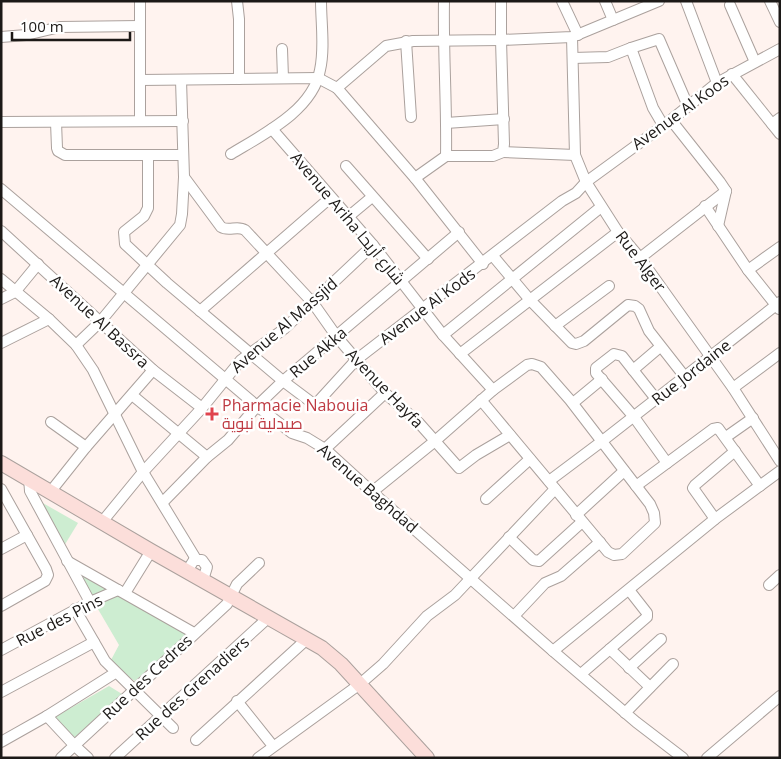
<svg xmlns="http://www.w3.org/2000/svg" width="781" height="759" font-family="'Open Sans',Cairo,sans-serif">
<rect width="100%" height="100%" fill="#fff3ef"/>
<g fill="#cdedd1">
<path d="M41,502L78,523L64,546Z"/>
<path d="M80,572L109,589L90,597Z"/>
<path d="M119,594L189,633L135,681L116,669L111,660L119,645L95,604Z"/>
<path d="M109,686L122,694L74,738L55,717Z"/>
</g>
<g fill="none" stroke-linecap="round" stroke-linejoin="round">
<defs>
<g id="minor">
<path d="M237,1L239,19V79"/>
<path d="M444,1C443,53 447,104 446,156"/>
<path d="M562,1L578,35"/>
<path d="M605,1L613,20"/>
<path d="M686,1L717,83"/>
<path d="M770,1L780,22"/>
<path d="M730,5L755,62"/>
<path d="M1,37L26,35L60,27L140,26"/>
<path d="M572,37L575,155L586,182L618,232L640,258L733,388L780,461"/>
<path d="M406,41L411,117"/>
<path d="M282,49L283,78"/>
<path d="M573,58L608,57L631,48"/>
<path d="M732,74L780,134"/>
<path d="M140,80L318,78L337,88L386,46L413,41L501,40L572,37L659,1"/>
<path d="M337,88L415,178L483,264"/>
<path d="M140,121V1"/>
<path d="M1,122L183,121"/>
<path d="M56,122L57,148L58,151L65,155H183"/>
<path d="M446,123L504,119"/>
<path d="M772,124L780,118"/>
<path d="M663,125L653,108L631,48L659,39L688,106"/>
<path d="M272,129L373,245L443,335L493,390L527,365L532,364L541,367L570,400L650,504L654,513L655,523L622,554L614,555L608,552L481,400"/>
<path d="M503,152L575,155"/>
<path d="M231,154C264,134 313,110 320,70C325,48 321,23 321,1"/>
<path d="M148,156V208L144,216L124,232L125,244L167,283L283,381L315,405L356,360L562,201L576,193L586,182L671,120L717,83L780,49"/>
<path d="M346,166L428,259"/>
<path d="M184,177L221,227C229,232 237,225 245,230L313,303L337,337L385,393L419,423L459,468L476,455L510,435"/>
<path d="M415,178L446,156H493L503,152L504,144L501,40V1"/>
<path d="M1,189L257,406L292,433L307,438L325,449L372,492L553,651L636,722L683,758"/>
<path d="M705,206L748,270L779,309"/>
<path d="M348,217L372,197"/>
<path d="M718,226L726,191"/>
<path d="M1,231L153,370L202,408"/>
<path d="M493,256L530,300L572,343L576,344L584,341L628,305L635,306L639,309L649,331L685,377"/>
<path d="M640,258L726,191L720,182L671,120"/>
<path d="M748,270L780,247"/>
<path d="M1,279L49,319L76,345L93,370L143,472L196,559"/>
<path d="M1,299L15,292L38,264"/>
<path d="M200,311L330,198"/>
<path d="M555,326L609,286"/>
<path d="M443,335L601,207"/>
<path d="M1,343L49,319"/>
<path d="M76,345L100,322L180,225L182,214L184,177L181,80"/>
<path d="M460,354L618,232"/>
<path d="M633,370L660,347"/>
<path d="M733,388L780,353"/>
<path d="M132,395L207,457"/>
<path d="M656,399L622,356L614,354L596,368V373L634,417L667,463"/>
<path d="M573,403L602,379"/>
<path d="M51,422L86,447"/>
<path d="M726,437L753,418"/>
<path d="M325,449L385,393"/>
<path d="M29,478L30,491L90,602"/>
<path d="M549,481L601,442L780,302"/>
<path d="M636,486L713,429L718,428L760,486"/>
<path d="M1,489L46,569L48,575L45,581L1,606"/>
<path d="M51,491L86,447L153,370"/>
<path d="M372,492L435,441L493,390"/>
<path d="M486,499L530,459"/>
<path d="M163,502L207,457L228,440L257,406L283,381L459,232"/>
<path d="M576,515L624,471"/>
<path d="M715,519L693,488L695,485L735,451"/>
<path d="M102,522L143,472L202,408L241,360L284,329L373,245"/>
<path d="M509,537L533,560L539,561L582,522"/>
<path d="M1,549L27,535"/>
<path d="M67,561L194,633"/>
<path d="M187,571L194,560H202L207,567L203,580"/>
<path d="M769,585L780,575"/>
<path d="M125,593L151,551"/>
<path d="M75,609L105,661L173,728"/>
<path d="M514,616L545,583L561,576L600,542"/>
<path d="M610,649L650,687"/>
<path d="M1,650L90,602L118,590"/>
<path d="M553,651L715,519L780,471"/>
<path d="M629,668L661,639"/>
<path d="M581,674L647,617V613L629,590"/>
<path d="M1,692L94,642"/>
<path d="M237,701L273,746"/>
<path d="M625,713L673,664"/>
<path d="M47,716L75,746L88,758"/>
<path d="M196,740L307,639"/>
<path d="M1,742L47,716L115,673"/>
<path d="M61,758L227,604L237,584L259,563"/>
<path d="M115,758L269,617"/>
<path d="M258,758L360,684L383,664L427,616L455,595L555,489"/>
<path d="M707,758L780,696"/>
</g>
<path id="secondary" d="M1,463L151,551L322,648L341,664L427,758"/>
</defs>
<use href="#minor" stroke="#aba19d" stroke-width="12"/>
<use href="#secondary" stroke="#aba19d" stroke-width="16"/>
<use href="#minor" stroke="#fff" stroke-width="10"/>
<use href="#secondary" stroke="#fcdeda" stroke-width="14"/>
</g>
<path fill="#e0444e" stroke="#fff" stroke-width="2" d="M209.5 406.5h5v5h5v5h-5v5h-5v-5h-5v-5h5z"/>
<g text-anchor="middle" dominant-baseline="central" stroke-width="5" stroke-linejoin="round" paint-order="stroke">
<g font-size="16" fill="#1c1917" stroke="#fff">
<text transform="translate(680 112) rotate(-36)">Avenue Al Koos</text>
<text transform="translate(348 218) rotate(50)">Avenue Ariha شارع أريحا</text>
<text transform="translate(641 261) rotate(53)">Rue Alger</text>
<text transform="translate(427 306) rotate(-37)">Avenue Al Kods</text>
<text transform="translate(100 321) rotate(43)">Avenue Al Bassra</text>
<text transform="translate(284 325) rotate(-41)">Avenue Al Massjid</text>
<text transform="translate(318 352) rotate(-40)">Rue Akka</text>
<text transform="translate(691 372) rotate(-38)">Rue Jordaine</text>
<text transform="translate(385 388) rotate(46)">Avenue Hayfa</text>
<text transform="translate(368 488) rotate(41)">Avenue Baghdad</text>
<text transform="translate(59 620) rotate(-27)">Rue des Pins</text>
<text transform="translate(147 677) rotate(-43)">Rue des Cedres</text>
<text transform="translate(192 688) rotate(-42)">Rue des Grenadiers</text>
</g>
<g font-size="16" fill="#be3a42" stroke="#fff" text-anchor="start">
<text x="222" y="405">Pharmacie Nabouia<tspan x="222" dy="18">صيدلية نبوية</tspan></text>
</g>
</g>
<rect width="781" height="759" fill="none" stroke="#1c1917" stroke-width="5"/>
<path d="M12 32v8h118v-8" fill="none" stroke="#1c1917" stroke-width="2.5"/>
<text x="20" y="32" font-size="15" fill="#1c1917" stroke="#ffffff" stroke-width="4" paint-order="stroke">100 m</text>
</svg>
